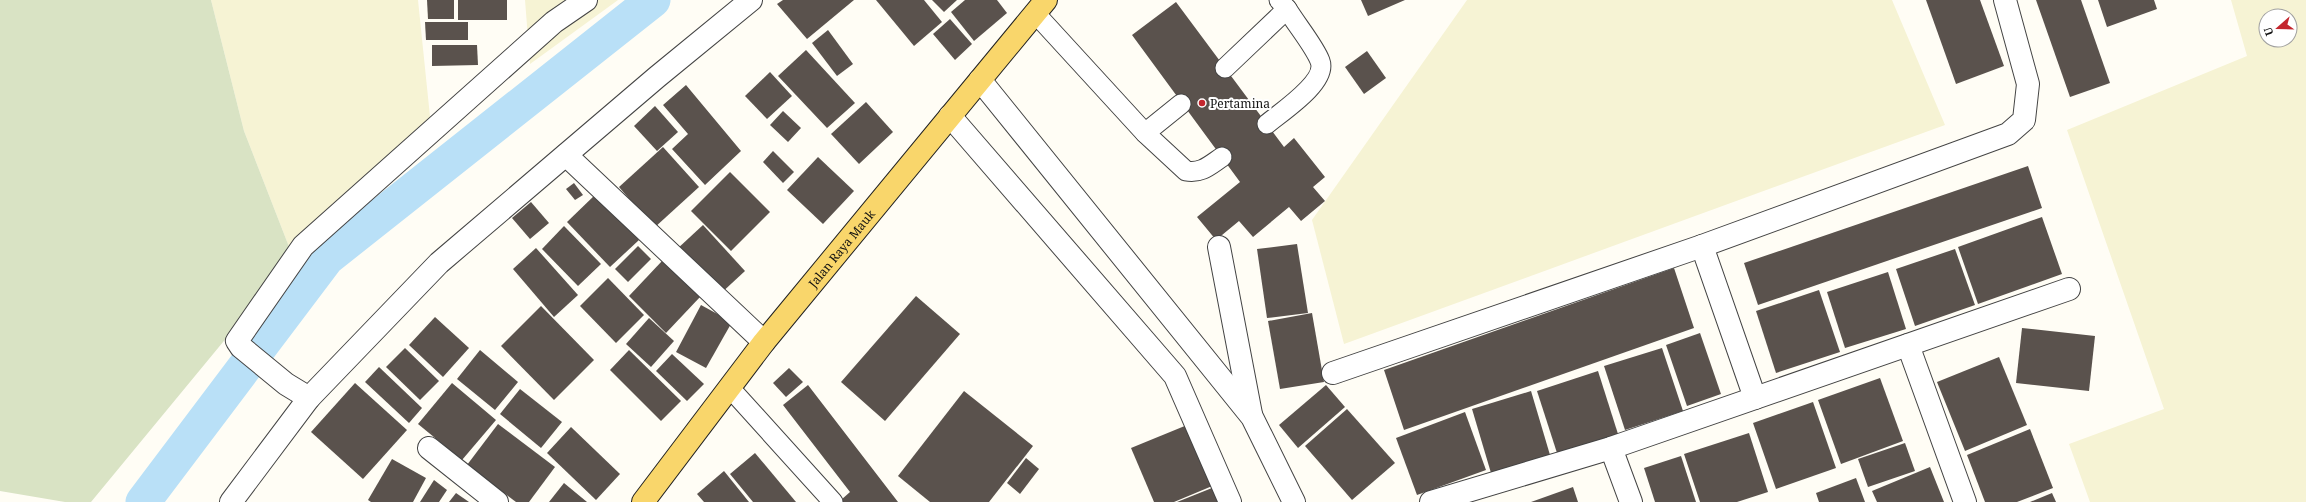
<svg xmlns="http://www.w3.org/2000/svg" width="2306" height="502" font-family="'Noto Serif',serif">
<rect width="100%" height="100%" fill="#fffdf5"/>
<g fill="#f6f3d4" fill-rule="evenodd">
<path d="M211,0H418L432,136L293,257L244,131Z"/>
<path d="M525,0H618L530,64Z"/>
<path d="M1467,0H1892L1945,125L1344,344L1312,220Z"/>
<path d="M2231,0H2306V502H2090L2069,444L2164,409L2067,130L2247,56ZM2266,16H2290V40H2266Z"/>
</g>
<path fill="#d9e3c4" d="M0,0H211L244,131L293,257L91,502H65L0,491Z"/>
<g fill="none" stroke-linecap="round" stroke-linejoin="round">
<path stroke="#b9e0f7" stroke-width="35" d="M143,502L327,258L653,0"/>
</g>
<g fill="#5a524d">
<path d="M427,0H454V19H428Z"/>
<rect x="458" y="0" width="49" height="20"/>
<path d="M783,0H854L807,39L777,4Z"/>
<path d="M876,0H924L942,22L914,46Z"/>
<path d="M932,0H957L944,12Z"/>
<path d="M965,0H997L1007,13L974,41L951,12Z"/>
<path d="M1361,0H1405L1368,16Z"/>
<path d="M1926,0H1980L2004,66L1956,84Z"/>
<path d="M2036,0H2081L2110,83L2070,97Z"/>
<path d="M2098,0H2154L2157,9L2107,27Z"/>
<path d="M1176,2L1284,147L1294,138L1325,177L1313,187L1325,201L1301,221L1289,207L1253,237L1239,221L1216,240L1197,217L1240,182L1132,35Z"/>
<path d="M950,19L972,44L955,60L933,34Z"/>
<path d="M425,22H468V40H426Z"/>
<path d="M828,30L853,64L837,76L812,43Z"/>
<path d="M432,45H477L478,65L432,66Z"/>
<path d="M806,50L855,103L827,128L778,76Z"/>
<path d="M1367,51L1386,78L1364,94L1345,67Z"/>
<path d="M770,72L792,96L767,119L745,96Z"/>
<path d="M686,85L741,151L705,185L672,149L688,134L663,105Z"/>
<path d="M866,102L893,132L859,164L831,134Z"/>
<path d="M655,106L678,132L657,151L634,126Z"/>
<path d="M783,111L801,128L788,142L770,125Z"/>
<path d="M663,147L699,187L654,228L619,187Z"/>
<path d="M773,151L794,172L783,183L763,162Z"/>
<path d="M818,157L854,191L823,224L787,190Z"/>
<path d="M2028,166L2042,208L1758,305L1744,263Z"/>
<path d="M730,172L770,212L731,251L691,211Z"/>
<path d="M574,183L583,195L575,200L566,189Z"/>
<path d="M596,194L639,240L610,267L567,222Z"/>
<path d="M531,202L549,223L530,239L512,218Z"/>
<path d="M2042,217L2062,274L1978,304L1958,247Z"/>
<path d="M703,225L745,271L718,296L676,250Z"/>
<path d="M564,226L601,264L578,286L542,249Z"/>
<path d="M1297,244L1308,313L1267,318L1257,249Z"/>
<path d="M638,246L651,259L628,282L615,269Z"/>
<path d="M536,248L578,295L554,317L513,269Z"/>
<path d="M1955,249L1975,305L1915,326L1896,269Z"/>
<path d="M662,261L700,297L666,333L629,296Z"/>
<path d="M1674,268L1694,328L1404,430L1384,370Z"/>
<path d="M1888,272L1906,329L1845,348L1827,292Z"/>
<path d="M608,278L644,315L616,343L580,306Z"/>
<path d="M1819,290L1840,352L1776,373L1756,311Z"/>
<path d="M916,296L960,334L885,421L841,382Z"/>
<path d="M701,305L732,322L706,368L676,352Z"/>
<path d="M541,306L594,360L554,400L501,346Z"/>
<path d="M1312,313L1324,382L1280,389L1268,321Z"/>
<path d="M435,317L469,348L443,377L409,345Z"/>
<path d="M649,318L674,341L651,367L626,344Z"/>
<path d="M2022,328L2095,336L2089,391L2016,383Z"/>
<path d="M1700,333L1721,394L1687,406L1666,345Z"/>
<path d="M405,348L439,381L420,400L386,367Z"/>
<path d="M1662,348L1683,411L1625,430L1604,366Z"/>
<path d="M480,350L518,382L495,410L457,379Z"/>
<path d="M629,350L681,401L661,421L610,370Z"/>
<path d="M672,354L704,384L687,401L656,371Z"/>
<path d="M1999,357L2027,425L1965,451L1937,382Z"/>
<path d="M379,367L422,408L409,423L365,382Z"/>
<path d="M789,368L803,382L786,397L773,383Z"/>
<path d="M1598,371L1618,434L1557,453L1537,391Z"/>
<path d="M1880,378L1903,441L1841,464L1818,400Z"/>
<path d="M355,383L407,430L363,479L311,432Z"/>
<path d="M452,383L496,420L462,460L418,424Z"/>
<path d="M808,385L898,502H843L841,500L850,492L783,405Z"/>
<path d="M1326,385L1345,407L1298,448L1279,425Z"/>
<path d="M520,389L562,422L541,448L500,414Z"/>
<path d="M964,391L1033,446L989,502H930L898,476Z"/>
<path d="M1531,391L1550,455L1491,473L1472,409Z"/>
<path d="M1813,402L1836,468L1776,489L1753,423Z"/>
<path d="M1347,409L1395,463L1352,500L1305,446Z"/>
<path d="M1465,412L1486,470L1417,495L1396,438Z"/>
<path d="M1192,423L1217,484L1174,502H1154L1131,448Z"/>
<path d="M498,424L555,467L529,502H516L467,465Z"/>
<path d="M571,427L620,474L596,500L547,453Z"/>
<path d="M2030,429L2053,488L2017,502H1985L1967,455Z"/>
<path d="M1749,433L1768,492L1737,502H1700L1684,454Z"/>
<path d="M1905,443L1915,471L1868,487L1858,459Z"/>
<path d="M755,453L796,502H753L730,474Z"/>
<path d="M1681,456L1696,502H1655L1644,468Z"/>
<path d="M1026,458L1039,469L1020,494L1007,483Z"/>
<path d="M392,459L426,478L413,502H371L368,500Z"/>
<path d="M1930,467L1944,502H1877L1872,491Z"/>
<path d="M724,471L749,502H704L697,494Z"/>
<path d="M1856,478L1865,502H1819L1816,493Z"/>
<path d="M434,480L447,490L439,502H420Z"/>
<path d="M564,483L587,502H549Z"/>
<path d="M1217,486L1223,502H1177Z"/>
<path d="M1573,487L1578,502H1531Z"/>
<path d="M456,493L469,502H449Z"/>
<path d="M2052,493L2056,502H2030Z"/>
</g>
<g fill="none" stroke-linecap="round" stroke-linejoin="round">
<defs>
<g id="lane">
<path d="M1035,13L1145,133L1181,104"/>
<path d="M1225,68L1287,9L1279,0"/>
<path d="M1267,124C1281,112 1328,82 1320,61C1315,47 1296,24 1287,9"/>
<path d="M1145,133L1186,171C1201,174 1210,165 1222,157"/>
<path d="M729,387L833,502"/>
</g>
<g id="street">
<path d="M980,80L1252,417L1294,502"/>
<path d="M950,116L1175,376L1230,502"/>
<path d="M566,155L764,342"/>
<path d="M1702,246L1755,398"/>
<path d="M1219,247L1251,414"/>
<path d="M1908,345L1965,502"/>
<path d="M1333,373L1702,246L2008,134L2024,120L2028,84L2005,0"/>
<path d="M309,398L286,384L241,347L237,341L303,246L554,22L586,0"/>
<path d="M429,448L497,502"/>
<path d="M1611,448L1631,502"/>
<path d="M231,502L309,398L439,263L657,77L751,0"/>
<path d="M1431,502L1611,448L2069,289"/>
</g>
<g id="primary">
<path id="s1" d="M643,502L764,342L1046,0"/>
</g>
</defs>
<use href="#lane" stroke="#444" stroke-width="21"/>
<use href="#street" stroke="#444" stroke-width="24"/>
<use href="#primary" stroke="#222" stroke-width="24"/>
<use href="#lane" stroke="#fff" stroke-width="19"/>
<use href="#street" stroke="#fff" stroke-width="22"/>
<use href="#primary" stroke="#f9d66b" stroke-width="22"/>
</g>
<circle fill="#c4262e" stroke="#fff" stroke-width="1.5" cx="1202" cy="103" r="4"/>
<g text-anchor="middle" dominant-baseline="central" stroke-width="4" stroke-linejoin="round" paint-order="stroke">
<g font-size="12" fill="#111" stroke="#fff" text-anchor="start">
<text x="1210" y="103">Pertamina</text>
</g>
<g font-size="12" fill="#111" stroke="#fff">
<text stroke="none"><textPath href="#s1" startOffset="322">Jalan Raya Mauk</textPath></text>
</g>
</g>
<g transform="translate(2278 28) rotate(250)"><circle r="19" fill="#ffffff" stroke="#a0a0a0"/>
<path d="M0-3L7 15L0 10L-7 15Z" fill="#c4262e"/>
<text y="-6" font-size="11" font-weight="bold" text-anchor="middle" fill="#111111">U</text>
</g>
</svg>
